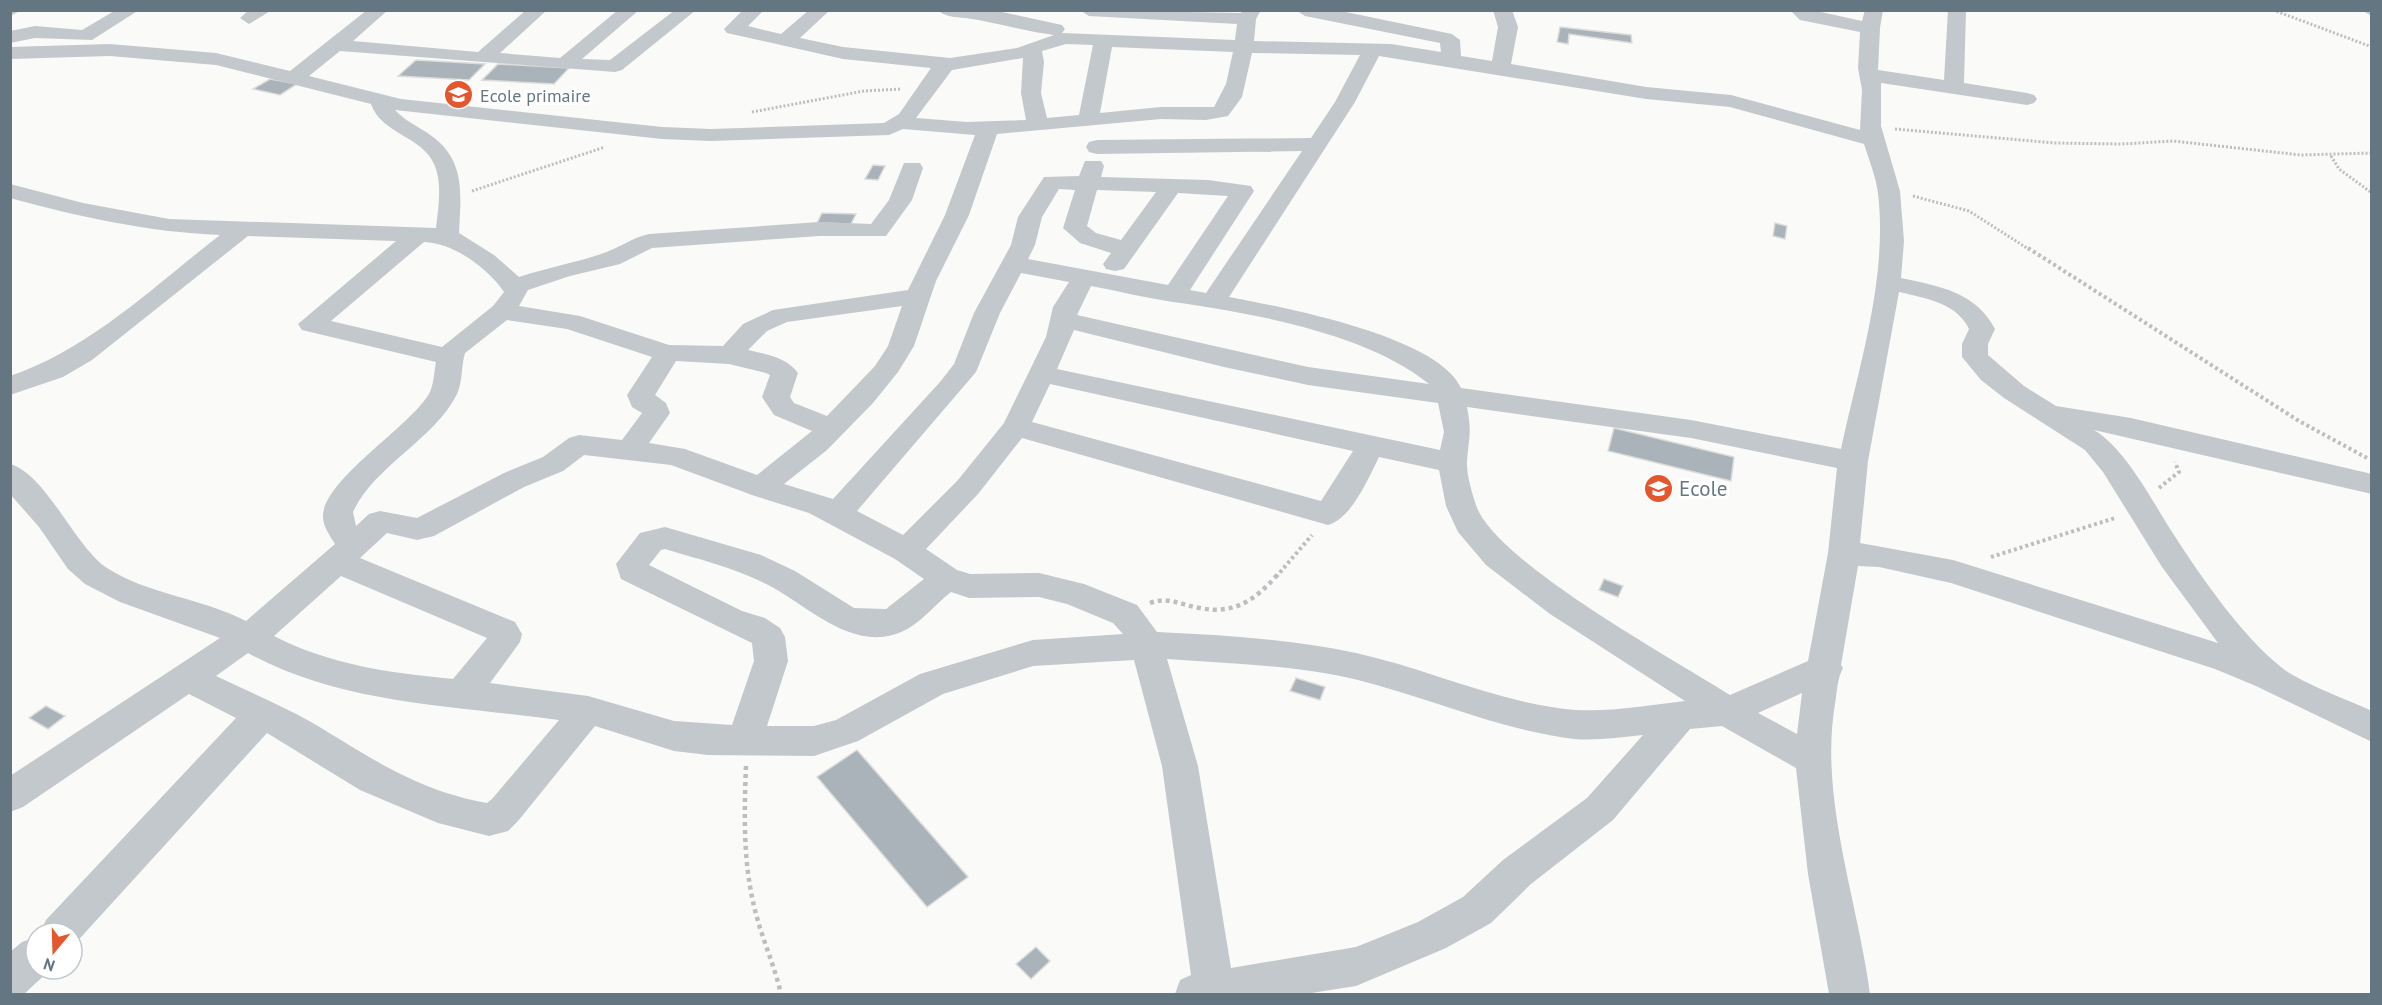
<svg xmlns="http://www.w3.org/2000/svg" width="2382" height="1005" font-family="'PT Sans',sans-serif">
<rect width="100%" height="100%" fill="#fafaf8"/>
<g fill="#aab3b9" stroke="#dcdcda" stroke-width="1.5">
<path d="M1560,27L1631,35L1632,43L1569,34L1568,44L1557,42Z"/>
<path d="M416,60L485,64L469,80L398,76Z"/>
<path d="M498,64L569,68L554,84L482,80Z"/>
<path d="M270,79L297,84L280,95L253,89Z"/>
<path d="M873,165L885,166L878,180L865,179Z"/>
<path d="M822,213L856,214L851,224L817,223Z"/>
<path d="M1775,223L1787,226L1785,239L1773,236Z"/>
<path d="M1614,428L1734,457L1731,481L1608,451Z"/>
<path d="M1604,579L1623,586L1618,597L1599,590Z"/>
<path d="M1296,678L1325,687L1320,700L1290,691Z"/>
<path d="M46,706L65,716L48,729L29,718Z"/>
<path d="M857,750L968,877L927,907L817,777Z"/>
<path d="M1036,947L1050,961L1031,979L1016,964Z"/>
</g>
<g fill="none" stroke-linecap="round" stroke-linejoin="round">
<g stroke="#bbbfc2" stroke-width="3" stroke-dasharray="2 2" stroke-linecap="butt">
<path d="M2273,10L2372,47"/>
<path d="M752,112L864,91L902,89"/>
<path d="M1895,129L2055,143L2122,144L2173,141L2301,155L2372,153"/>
<path d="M2331,156L2339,169L2372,193"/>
<path d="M472,191L605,147"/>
<path d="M1913,196L1969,211L2030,250"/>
</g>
<g stroke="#bbbfc2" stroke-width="4" stroke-dasharray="3 3" stroke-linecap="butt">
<path d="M2028,248L2299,421L2367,458"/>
<path d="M2159,488L2179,472L2175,462"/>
<path d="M1991,557L2115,518"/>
<path d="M1276,577L1312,535"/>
</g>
<g stroke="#bbbfc2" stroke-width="4.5" stroke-dasharray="4 4" stroke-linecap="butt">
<path d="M1150,603C1168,596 1181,605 1200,608C1233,615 1256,600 1277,575"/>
<path d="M746,766C744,816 743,866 756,914C763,941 775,967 781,994"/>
</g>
<g fill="#c3c8cc" fill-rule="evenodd">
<path d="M10,10H22L10,16Z"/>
<path d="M116,10H139L92,40L35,38L10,43V31L35,26L82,30Z"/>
<path d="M249,10H272L249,24L240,18Z"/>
<path d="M367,10H388L353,41L478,52L526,10H547L500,53L560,58L618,10H639L582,59L610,60L675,10H696L622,70L615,72L340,51L309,76L401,99L662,127L711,129L884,123L899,114L931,68L843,59L727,33L724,29L743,10H764L748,26L781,34L809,10H830L800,38L843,47L950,58L1017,48L1054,35C1023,31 995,22 965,18C956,17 944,17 938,10H993L1062,25L1065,29L1062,33L1235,40L1237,24L1089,16L1080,10L1241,13L1242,10H1261L1256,19L1254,41L1391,44L1441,52L1440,43L1305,16L1296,10H1336L1452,34L1460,40L1461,56L1492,61L1498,27L1493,10H1512L1518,27L1511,64L1646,87L1731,95L1860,130L1862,90L1858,68L1860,32L1800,20L1790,10H1812L1862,21L1865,10H1883L1880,28L1878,70L1944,80L1948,10H1966L1964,83L2027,93L2034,95L2037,99L2034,103L2027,105L1881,83V126L1900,191L1904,241L1901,278C1939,286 1976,292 1995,329L1988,344V355L2024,386L2056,406L2131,418L2372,474V494L2094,430C2127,450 2153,503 2174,535C2201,577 2242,636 2281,667C2298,682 2348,700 2372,711V742L2256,686L2215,669L1951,583L1879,567L1858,566L1841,665L1843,668C1837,679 1837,692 1835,704C1819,798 1858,901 1870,994H1829L1808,874L1796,768L1722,726L1690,729L1613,820L1531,884L1491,923L1446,948L1356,986L1305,994H1175L1180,980L1191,975L1162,766L1134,660L1033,666L943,694L858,741L814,756L708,755L674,751L595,726L518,821L508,831L489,836L438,823L360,790L267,733L72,947V933H40L46,920L236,718L189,694L23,807L10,812V776L220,638L120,602L85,584L68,569L39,527L10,494V464C46,474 75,547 107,568C149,595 202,598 246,621L335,544C330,536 322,525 323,515C325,479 409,427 429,394C434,385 434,372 436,362L302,330L298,324L396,241L248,236L92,360L63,377L10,395V376C90,349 154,286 220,235C148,232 80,217 10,198V184L83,203L169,219L436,228C438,208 443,184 434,164C422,136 381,134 371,104L216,65L110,56L10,59V47L110,44L216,53L290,71ZM1066,44L1093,45L1079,115L1047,118L1041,93L1044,62L1042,51ZM1112,47L1233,52L1226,84L1214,107H1161L1100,113ZM1252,53L1360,55L1335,102L1311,138L1097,140L1089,142L1086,147L1089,152L1097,154L1302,151L1206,293L1190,290L1254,191L1251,186L1208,180L1101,177L1104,166L1101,161H1085L1079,176L1044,177L1018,217L1011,245L974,313L954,364L940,382L833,499L784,484L827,450L873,403L898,372L914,346L936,281L969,215L997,134L1161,119L1206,120L1228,116L1242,97ZM1379,56L1646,99L1730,107L1864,144C1869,160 1876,177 1878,193C1888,278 1859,365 1841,449L1691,420L1461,388C1438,336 1282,307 1229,297L1355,102ZM1023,58L1021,93L1026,120L967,122L916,118L952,70ZM395,110L662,139L711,141L889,135L903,129L975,135L945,215L908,290L773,310L743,324L723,346L669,345L580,316L519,306L528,290L570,276L620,264L652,248L819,236H886L912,200L923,168L920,163H904L889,200L871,224L819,222L649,234C631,238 618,249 601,254C574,263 546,268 519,277L494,255L459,233C461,193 466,159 429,134C417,126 404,120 395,110ZM1059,189L1075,190L1063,228L1080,243L1111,253L1103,264L1106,269L1115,271L1124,269L1178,193L1228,196L1168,285L1028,259L1035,245L1042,217ZM1097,190L1156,192L1121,240L1096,233L1087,226ZM424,242C453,243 487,267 504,292L493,306L442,347L331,321ZM1021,273L1069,282L1053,307L1046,337L1004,423L958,480L903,535L857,511L976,372L1000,313ZM1091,286C1118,291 1146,298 1173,302C1251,313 1367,333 1429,384L1308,367L1077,315ZM1899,292C1925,298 1957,303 1969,329L1962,344V357L1981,380L2004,398L2085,450L2103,472L2162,567L2218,643L1953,560L1860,543L1868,461ZM902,306L888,346L875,366L827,416L794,403L790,397L798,373C787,357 765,354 748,350L767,331L787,322ZM507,320L567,329L652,357L627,395L632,407L642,413L622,440L579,435L569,438L543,457L504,473L417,518L380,511L369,514L356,526L353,512C374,466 434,440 457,394C463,381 461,366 465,353ZM1074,330L1224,367L1308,385L1438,403L1444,432L1440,450L1057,369ZM676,361L729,364L766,373L770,375L762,397L774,415L812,431L757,475L685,449L649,443L670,413L666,403L655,395ZM1050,384L1353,451L1321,501L1032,422ZM1467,407L1691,438L1837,468L1828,553L1808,661L1730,695C1675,660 1494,561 1476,505C1472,493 1466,473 1467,461C1469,436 1472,433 1467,407ZM1022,438L1328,525C1352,518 1368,479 1379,457L1439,470L1446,506L1458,532L1486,565L1550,614L1685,701C1649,705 1612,712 1576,710C1501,704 1429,669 1356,653C1291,639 1223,635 1157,632L1137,605L1084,584L1039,573L970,574L957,570L926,549L978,494ZM584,455L671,465L752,495L809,513L895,559L924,579L886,609L854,608L795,571L761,555L665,527L640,533L616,564L621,579L752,643L754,661L732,725L674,721L588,696L490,683L520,642L522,634L515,622L360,558L387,533L417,540L434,536L524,487L563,471ZM665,549C701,560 739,569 772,587C813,610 859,657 909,628C924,619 937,603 951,592L969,598L1039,597L1067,604L1113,623L1123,634L1033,640L920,674L836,720L814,726H767L788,661L785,637L780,628L765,618L742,611L649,565L661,550ZM341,576L487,638L453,679C391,673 330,665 274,636ZM248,653C344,705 453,705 559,720L492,799L487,803C415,790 372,758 311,722C281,705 247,691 216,676ZM1167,659C1231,664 1296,665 1358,680C1430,698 1500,730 1574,739C1597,741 1620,737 1643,735L1587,798L1503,860L1463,897L1418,922L1356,947L1231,968L1198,766ZM1802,693L1797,734L1758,713Z"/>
<path d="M2361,10H2372V16Z"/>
<path d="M36,937V969L50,970L24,994H10V952L22,942Z"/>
</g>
</g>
<defs>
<symbol id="school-disc" viewBox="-11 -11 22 22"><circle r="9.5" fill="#e4572e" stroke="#fff"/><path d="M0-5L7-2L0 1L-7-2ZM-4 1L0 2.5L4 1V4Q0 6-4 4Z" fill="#fff"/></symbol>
</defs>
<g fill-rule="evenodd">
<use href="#school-disc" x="442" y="78" width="33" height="33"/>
<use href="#school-disc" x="1642" y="472" width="33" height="33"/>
</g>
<g text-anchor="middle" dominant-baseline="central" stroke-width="6" stroke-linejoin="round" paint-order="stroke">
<g font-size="18" fill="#657683" stroke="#fff" text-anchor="start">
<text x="480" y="95">Ecole primaire</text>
</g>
<g font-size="21" fill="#657683" stroke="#fff" text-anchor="start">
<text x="1679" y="488">Ecole</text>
</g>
</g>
<rect width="2382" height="1005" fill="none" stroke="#657683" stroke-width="24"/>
<g transform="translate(54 951) rotate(199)"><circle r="28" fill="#ffffff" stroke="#c1c8cd" stroke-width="1.5"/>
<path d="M0-4.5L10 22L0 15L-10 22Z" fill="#e4572e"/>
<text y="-9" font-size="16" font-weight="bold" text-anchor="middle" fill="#657683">N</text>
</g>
</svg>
